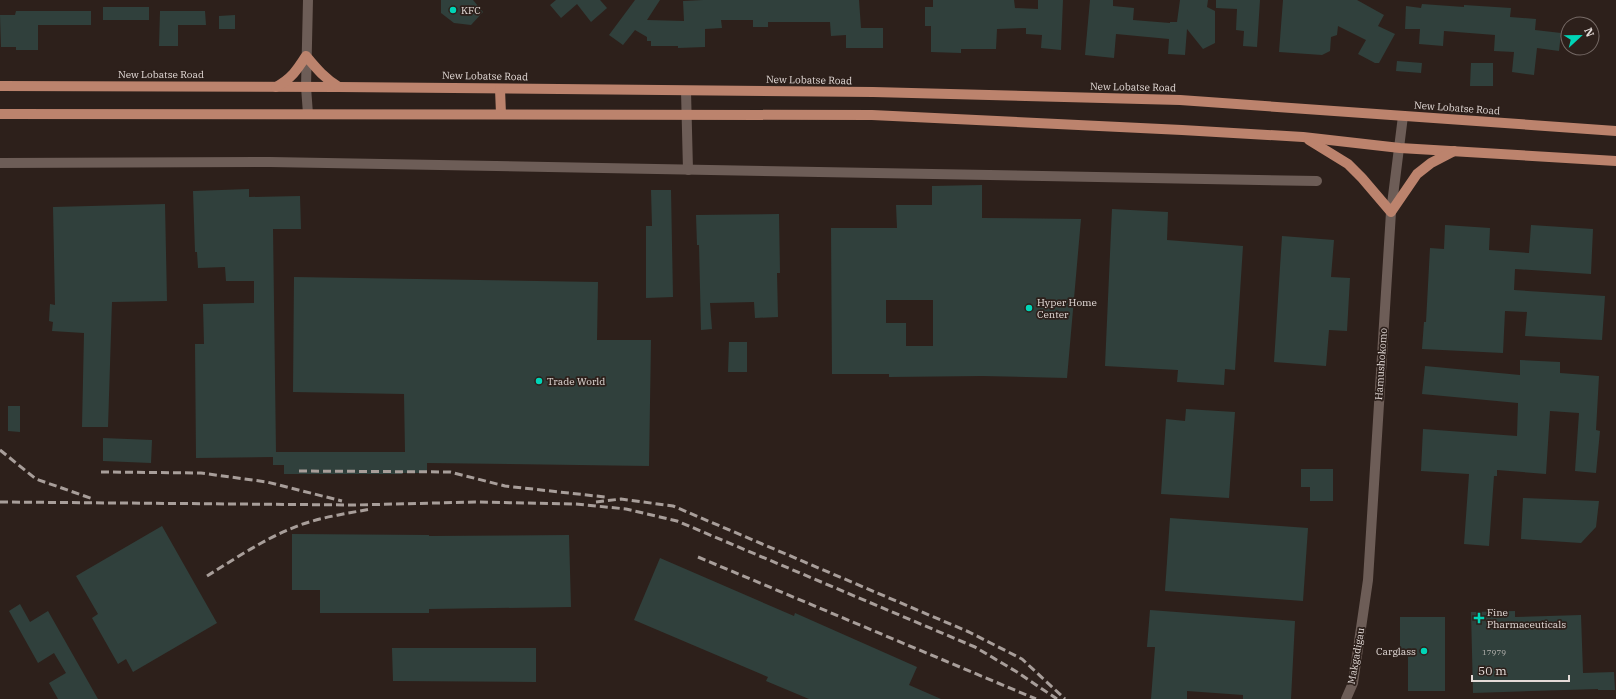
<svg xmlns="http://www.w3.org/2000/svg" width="1616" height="699" font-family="'IBM Plex Serif',serif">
<rect width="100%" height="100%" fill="#2d201b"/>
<g fill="#30403c" fill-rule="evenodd">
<path d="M441,0H473L483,12L471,25L454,23L441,13Z"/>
<path d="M556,0H600L607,8L591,22L577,4L561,18L550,5Z"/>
<path d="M635,0H660L647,20L684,21L683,1L703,0H859L861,28H883V48H846V35L831,36L830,22H768V27H753V20H721L722,28L705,29V47L678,48V46H651V41H647V37L635,30L623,45L609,35Z"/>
<path d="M933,0H1014L1015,8L1038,9V0H1063L1061,50L1041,48L1042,35L1026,34V28L997,29L996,49H961V53L931,52V26H925V7H933Z"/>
<path d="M1090,0H1113V6L1134,8L1133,20L1170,23V22H1177L1180,0H1208L1207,7L1215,11V43L1203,49L1187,29L1185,55L1168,54L1169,39L1116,34L1114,58L1085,55Z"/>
<path d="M1216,0H1260L1257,47L1243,46L1244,31L1236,30L1237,9L1216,8Z"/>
<path d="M1283,0H1357L1384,15L1378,26L1395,34L1379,63H1375L1358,54L1366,40L1338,26L1337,35L1331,37L1330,51L1322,55L1279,52Z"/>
<path d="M1422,4L1464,7V5L1511,8L1510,17L1536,19L1535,30L1561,33L1559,51L1537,48L1534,75L1512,72L1514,52L1494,51L1495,35L1444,31L1443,46L1419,44L1420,29H1405L1406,6L1421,8Z"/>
<rect x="103" y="7" width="46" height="13"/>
<path d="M16,11H91V25H38V50H16V47H1L0,15H15Z"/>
<path d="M160,11H205L206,25H178V46H159Z"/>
<path d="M235,15V29H219V16Z"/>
<path d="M1397,61L1422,63L1421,73L1396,71Z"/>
<path d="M1471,63H1493V86H1470Z"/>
<path d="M982,185V218L1081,219L1067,378L982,376L889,377V374H832L831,228H897L896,205H932V186ZM886,300H933V346H906V323H886Z"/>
<path d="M249,189V197L300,196L301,229H273L276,452H405L404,394L293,392L294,277L598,282L597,340H651L649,466L427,463V473H402V474H284V465H273V457L196,458L195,344H204L203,304L254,303V281H226L225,267L198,268L197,252H195L193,191Z"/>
<path d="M651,190H671L673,297L646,298V226H652Z"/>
<path d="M165,204L167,301L112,302L108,427H82L84,333L52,331L53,322L49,321L50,304L55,305L53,207Z"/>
<path d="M1112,209L1168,212L1167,240L1243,246L1235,370L1225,369L1224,385L1177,382L1178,370L1105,366Z"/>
<path d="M779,214L780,273H777L778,317L755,318L754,302L710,303L712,329L701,330L699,245H697L696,215Z"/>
<path d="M1445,225L1490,228L1489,250L1529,253L1531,225L1593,229L1591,274L1515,269L1514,290L1605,296L1602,340L1525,336L1527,312L1505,311L1503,353L1422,349L1424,322H1426L1430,248L1444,249Z"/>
<path d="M1282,236L1334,240L1331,277L1350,278L1347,331L1329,330L1326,366L1274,362Z"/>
<path d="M729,342H747V372H728Z"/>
<path d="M1520,360L1560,362V373L1599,376L1596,430L1600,431L1596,473L1575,471L1579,413L1550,411L1546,474L1497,470V476H1494L1489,546L1464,544L1469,474L1421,471L1423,429L1517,436L1518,403L1422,394L1425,366L1520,375Z"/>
<path d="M8,406H20V432L8,431Z"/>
<path d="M1186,409L1235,412L1229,498L1161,494L1166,419L1185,421Z"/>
<path d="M103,438L152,440L151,463L103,461Z"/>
<path d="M1301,469H1333V501H1310V487H1301Z"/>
<path d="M1523,498L1599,501L1596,527L1581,543L1521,539Z"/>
<path d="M1170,518L1308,528L1303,601L1165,591Z"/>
<path d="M162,526L217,623L133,672L126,659L118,664L92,618L98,614L76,576Z"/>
<path d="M292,534L429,535V536L569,535L571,607L429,609V613H320V590H292Z"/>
<path d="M660,558L794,616L795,613L917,667L909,685L941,699H809L766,681L768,677L634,620Z"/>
<path d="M20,604L30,622L48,611L98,699H58L49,683L66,673L54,653L38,663L9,611Z"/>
<path d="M1150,610L1295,621L1291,699H1243V695L1187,691V699H1151L1155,647H1147Z"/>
<path d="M1515,611V617L1581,615L1583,673L1614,672L1615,690H1598V689L1473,693L1471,612Z"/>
<path d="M1400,617H1445V691H1408V655H1400Z"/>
<path d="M392,648H536V682L393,681Z"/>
</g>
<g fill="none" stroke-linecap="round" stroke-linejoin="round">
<g stroke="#6d5d57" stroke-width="10">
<path d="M686,91L688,170"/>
<path d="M0,163L270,162L1317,181"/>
<path d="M1346,699L1353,683L1368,580L1391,212L1403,116"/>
</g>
<path stroke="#6d5d57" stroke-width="10" d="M308,0L306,87L308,114"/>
<g stroke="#bc836d" stroke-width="10">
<path d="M0,86L339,87L873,92L1180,100L1616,131"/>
<path d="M276,87C292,78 297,70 306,56C316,68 325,79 339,87"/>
<path d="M500,89L501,114"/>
<path d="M0,114L872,115L1182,130L1303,137L1400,148L1616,161"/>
<path d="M1309,140L1348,164L1362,178L1391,212L1417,174L1431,163L1454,151"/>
</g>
<g stroke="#a89e9a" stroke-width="3" stroke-dasharray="8 4" stroke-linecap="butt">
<path d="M0,450L36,479L93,499"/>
<path d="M299,471L450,472L505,486L605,497"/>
<path d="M101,472L201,473L267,482L342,501"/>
<path d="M0,502L355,505L475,502L576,504L626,509L677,521L975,647L1017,672L1057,699"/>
<path d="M596,502L621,499L673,506L969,632L1022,659L1065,699"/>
<path d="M698,557L1036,699"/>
<path d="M207,576C233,560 261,541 290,529C315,518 344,514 371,509"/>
</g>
</g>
<g fill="#00d5b7" stroke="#2d201b" stroke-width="1.5">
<circle cx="453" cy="10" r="4"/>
<circle cx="1029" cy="308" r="4"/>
<circle cx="539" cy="381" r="4"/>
<path d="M1477 612h4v4h4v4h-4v4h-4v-4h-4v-4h4z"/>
<circle cx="1424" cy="651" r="4"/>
</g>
<g text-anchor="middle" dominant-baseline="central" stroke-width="3.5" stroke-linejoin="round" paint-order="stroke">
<g font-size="8" fill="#b6b4b0">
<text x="1494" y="652">17979</text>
</g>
<g font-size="10" fill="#e3dad7" stroke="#2d201b" text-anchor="start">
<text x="461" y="10">KFC</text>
<text x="1037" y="302">Hyper Home<tspan x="1037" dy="12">Center</tspan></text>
<text x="547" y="381">Trade World</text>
<text x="1487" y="612">Fine<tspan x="1487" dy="12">Pharmaceuticals</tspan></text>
<text x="1416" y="651" text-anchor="end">Carglass</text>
</g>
<g font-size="10" fill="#e3dad7" stroke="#2d201b">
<text x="161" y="74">New Lobatse Road</text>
<text transform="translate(485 76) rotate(1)">New Lobatse Road</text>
<text transform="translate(809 80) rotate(1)">New Lobatse Road</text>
<text transform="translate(1133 87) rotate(1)">New Lobatse Road</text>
<text transform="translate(1457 108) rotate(4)">New Lobatse Road</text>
<text transform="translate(1381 364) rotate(-86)">Hamushokomo</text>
<text transform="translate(1356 656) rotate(-80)">Makgadigau</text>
</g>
</g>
<g transform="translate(1580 36) rotate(68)"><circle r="19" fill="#2d201b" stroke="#766a66"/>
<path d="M0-3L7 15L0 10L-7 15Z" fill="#00d5b7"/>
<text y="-6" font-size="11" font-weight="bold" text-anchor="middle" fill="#e3dad7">N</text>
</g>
<path d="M1472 675v6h97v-6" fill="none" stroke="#e3dad7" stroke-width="2"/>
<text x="1478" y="675" font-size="12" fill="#e3dad7" stroke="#2d201b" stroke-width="3" paint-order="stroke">50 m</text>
</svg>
